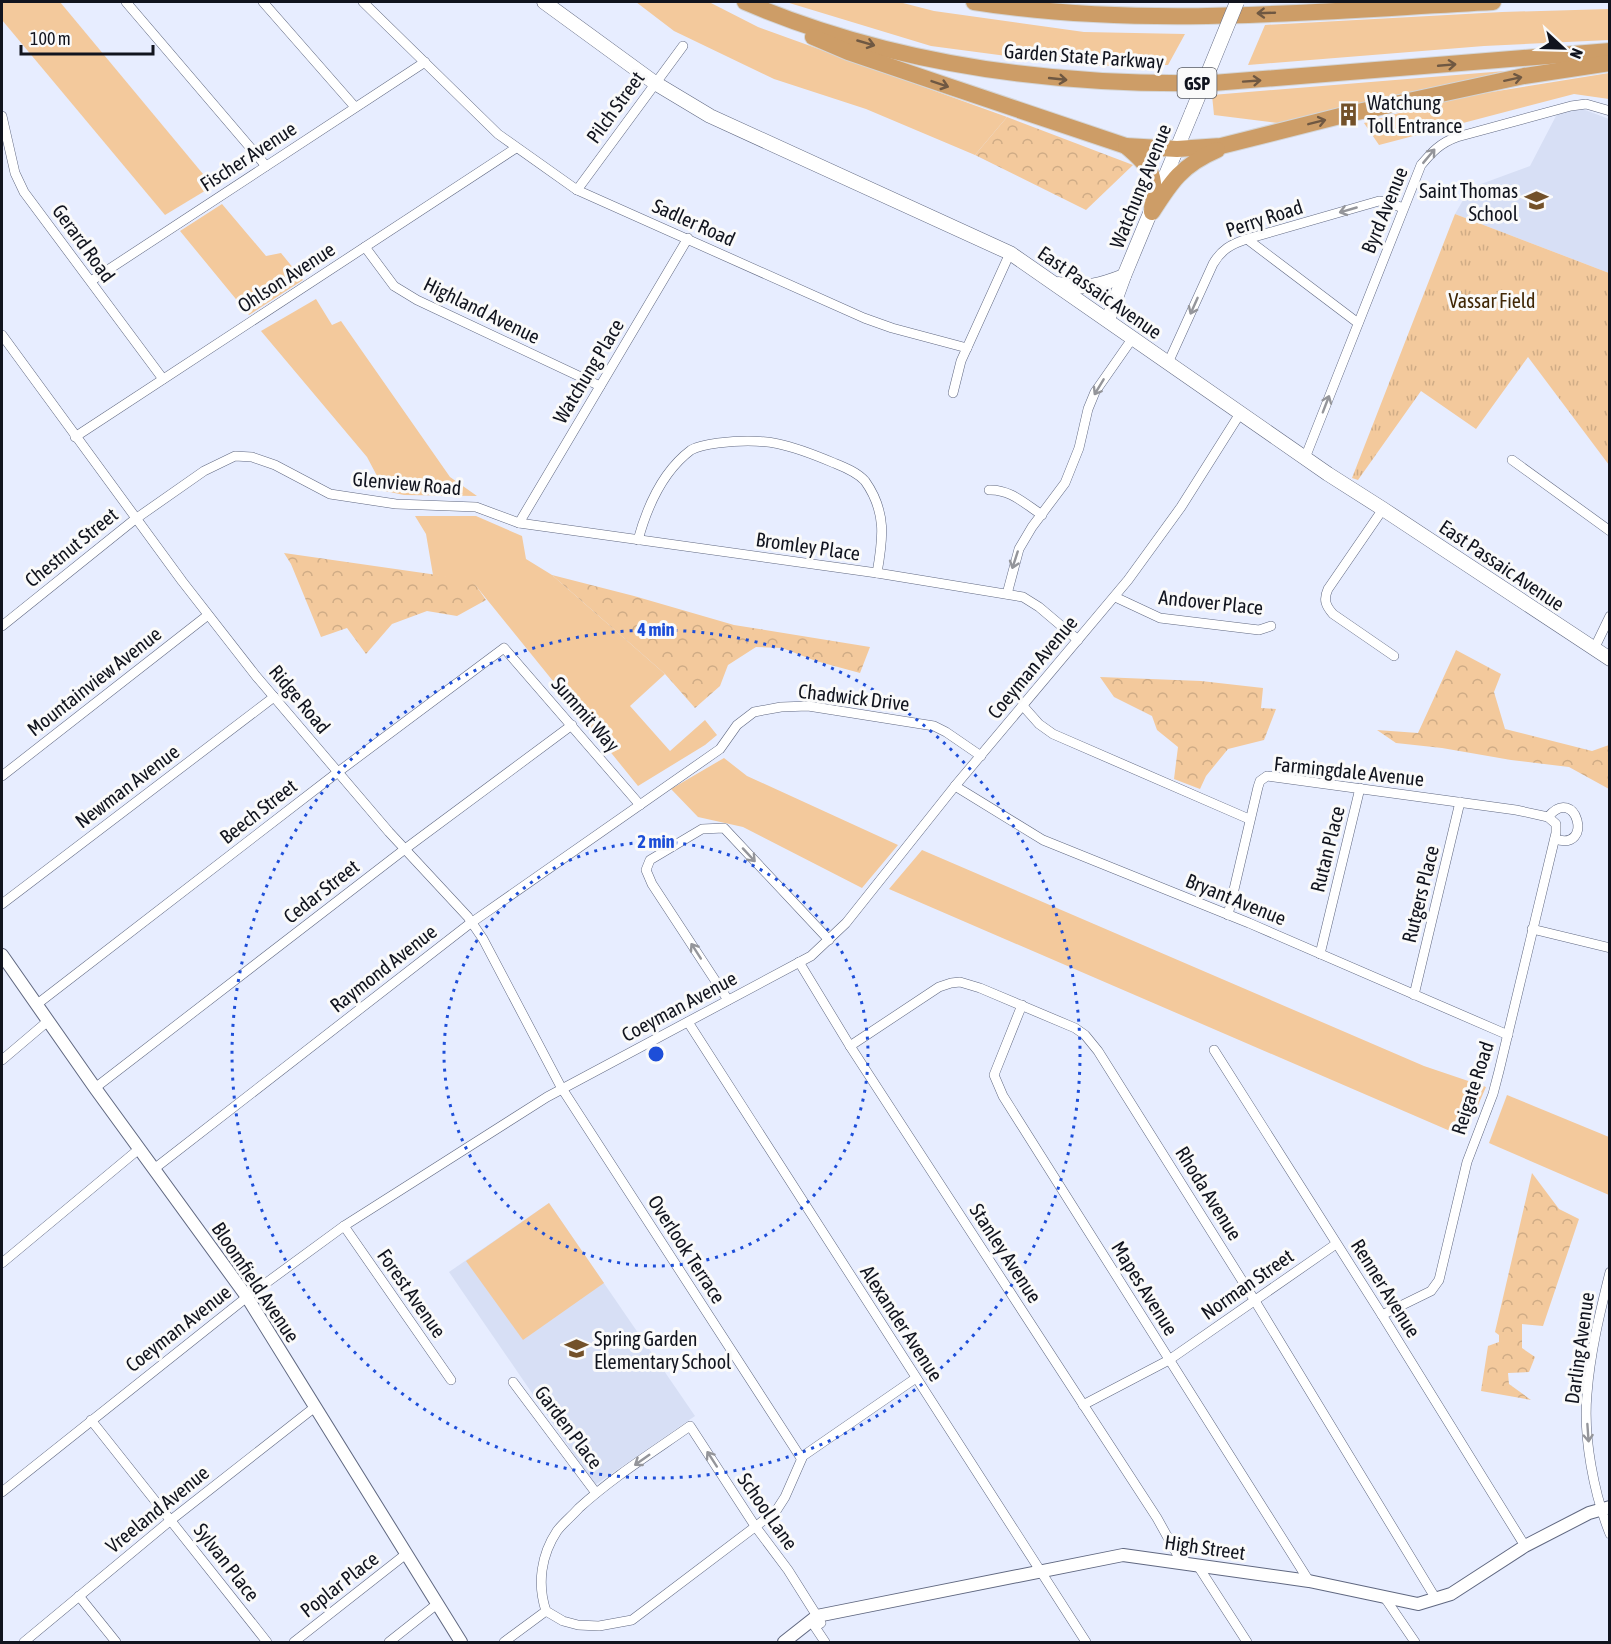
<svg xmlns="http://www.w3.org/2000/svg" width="1611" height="1644" font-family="'Asap Condensed',sans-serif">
<defs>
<pattern id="forest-crowns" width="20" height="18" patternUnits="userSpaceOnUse" patternTransform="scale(1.5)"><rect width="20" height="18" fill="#f3c99c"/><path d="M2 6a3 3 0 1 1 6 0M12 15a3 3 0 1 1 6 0" fill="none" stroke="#cfac86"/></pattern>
<pattern id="park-tufts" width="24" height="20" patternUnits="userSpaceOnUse" patternTransform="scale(1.5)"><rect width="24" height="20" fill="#f3c99c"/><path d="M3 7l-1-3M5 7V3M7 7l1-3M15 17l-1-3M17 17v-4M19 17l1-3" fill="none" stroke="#cfac86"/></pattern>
</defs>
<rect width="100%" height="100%" fill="#e7edff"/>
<g fill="#d7dff5">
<path d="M1580,108L1609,119V273L1455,214L1470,188L1530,166L1557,114Z"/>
<path d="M549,1203L695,1416L595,1485L449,1272Z"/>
</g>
<g fill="#f3c99c">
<path d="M2,2H60L213,186L165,215L2,20Z"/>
<path d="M636,2H709L758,27L1007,117L975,155L866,109L774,79L674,31Z"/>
<path d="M786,2H899L934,11L1084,32L1185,34L1168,65L1082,66L931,46Z"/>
<path d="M1609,9V40L1484,46L1248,65L1265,25L1502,12Z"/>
<path d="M1505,71L1285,124L1214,115L1212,95Z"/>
<path d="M1609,73V99L1574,94L1379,145L1364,123L1448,99Z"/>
<path d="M222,204L266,256L281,253L303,280L249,315L180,231Z"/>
<path d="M316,299L332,325L341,321L450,477L477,496L404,495L385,491L367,457L261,331Z"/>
<path d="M415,516H476L522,536L526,559L552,575L665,674L630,706L670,751L705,720L717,735L705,745L638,786L472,581L433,575L426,534Z"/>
<path d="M724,758L747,776L898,845L862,888L743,827L698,817L671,789Z"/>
<path d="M922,850L1424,1066L1486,1087L1464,1137L889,889Z"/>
<path d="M1507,1095L1609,1137V1195L1489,1143Z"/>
<path d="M549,1203L604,1283L523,1340L466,1261Z"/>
</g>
<g fill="url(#forest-crowns)">
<path d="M1007,117L1133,165L1086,210L975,155Z"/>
<path d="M284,553L472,580L486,600L457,616L427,611L392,624L366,654L347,628L321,637L291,564Z"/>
<path d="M552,575L634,596L734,625L870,647L860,673L816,661L782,648L756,647L728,665L720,686L695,708L665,674Z"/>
<path d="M1456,650L1501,674L1494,692L1505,729L1592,751L1609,745V789L1569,767L1511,760L1442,748L1396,743L1377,730L1418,733Z"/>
<path d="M1100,677L1201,681L1263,688L1261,708L1276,709L1264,740L1228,749L1206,776L1200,789L1174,779L1178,747L1157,730L1152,716L1114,697Z"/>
<path d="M1532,1173L1559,1209L1579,1219L1543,1326L1522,1324V1348L1535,1357L1529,1372L1508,1373L1509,1384L1531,1400L1481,1391L1488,1346L1499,1342V1335L1495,1332Z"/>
</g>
<path fill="url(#park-tufts)" d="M1455,214L1609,273V465L1528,357L1476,429L1421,391L1358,480L1352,478Z"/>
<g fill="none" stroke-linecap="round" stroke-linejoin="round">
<defs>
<g id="minor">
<path d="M126,2L266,166"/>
<path d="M263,2L355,107"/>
<path d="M363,2L498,134L577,190L864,318L892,328L967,348"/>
<path d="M2,116L15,173L24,192L163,379"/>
<path d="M577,190L683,46"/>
<path d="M1247,239L1358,323"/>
<path d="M365,247L394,286L417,300L600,386"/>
<path d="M91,281L425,62"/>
<path d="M2,335L182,581L256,676L389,832L468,917L483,939L561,1087L801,1458"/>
<path d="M1168,363L1213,264C1221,250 1231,244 1247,239L1379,201L1387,202L1403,208"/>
<path d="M953,393L961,361L1010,253"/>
<path d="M75,437L516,148"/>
<path d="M1305,458L1421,165C1432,152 1440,143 1457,137L1571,106L1586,104L1610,111"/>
<path d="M1512,460L1610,531"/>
<path d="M989,490C1010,489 1025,504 1042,515"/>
<path d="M1383,509L1328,589C1323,600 1326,606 1333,614L1394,656"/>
<path d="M519,523L688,238"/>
<path d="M638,540C647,507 663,471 691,450C698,446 710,444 718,443C766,437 789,444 834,463C844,467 857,472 865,481C887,512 883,539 877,573"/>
<path d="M1007,594L1019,549L1032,527L1065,483L1079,448L1088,409L1095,392L1132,339"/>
<path d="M1115,597L1160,618L1259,630L1271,626"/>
<path d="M2,626L134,520L204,471L235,456L252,457L275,465L330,494L396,504L476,507L519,523L877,573L1023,597L1039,607L1078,640"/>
<path d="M1594,649L1610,616"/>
<path d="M1023,706L1039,724L1053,734L1249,819"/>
<path d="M2,776L208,615"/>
<path d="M955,786L1043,840L1249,923L1508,1035"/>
<path d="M1548,817C1576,783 1595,852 1555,839"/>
<path d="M2,904L274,697"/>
<path d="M1228,915L1258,787L1260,781L1267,776L1516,810L1548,817L1556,824V833L1499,1071L1493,1094L1467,1162L1439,1280L1431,1291L1382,1315"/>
<path d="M1532,929L1610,948"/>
<path d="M1320,954L1360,788"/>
<path d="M799,962L850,1046L1157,1518L1182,1563"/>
<path d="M1414,995L1460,802"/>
<path d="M728,1000L652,884L646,870L650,860L702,829L724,828L829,940"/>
<path d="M36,1005L338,772L504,648L640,805"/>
<path d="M1022,1005L994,1075L1003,1096L1309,1581"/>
<path d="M688,1022L1086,1642"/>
<path d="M850,1046L939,987L951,983L960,982L980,988L1075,1028L1085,1035L1098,1051L1255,1301L1436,1599"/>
<path d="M1214,1050L1382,1315L1525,1546"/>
<path d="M2,1060L48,1021"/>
<path d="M95,1088L405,849L572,725"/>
<path d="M154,1169L468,925L720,749L737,725L754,712L781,707L808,706L934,726L946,732L981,756"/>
<path d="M344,1226L451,1380"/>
<path d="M2,1263L139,1149"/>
<path d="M1610,1272C1600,1312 1590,1353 1587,1394C1583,1438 1594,1494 1610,1534"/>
<path d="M513,1382L596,1493"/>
<path d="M1083,1405L1169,1360L1336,1244"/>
<path d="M91,1420L267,1642"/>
<path d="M2,1492L247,1297L344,1226L547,1097L811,956L846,923L955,786L1128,580L1181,507L1241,412"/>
<path d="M1198,1566L1247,1642"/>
<path d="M79,1596L116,1642"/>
<path d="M1385,1598L1415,1642"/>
<path d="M546,1611C537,1584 541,1555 557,1531C563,1523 572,1516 579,1508C613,1477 653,1452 690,1426L755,1526L788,1570L817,1616L821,1623L815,1627L825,1642"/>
<path d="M546,1611L563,1621L578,1625L599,1626L632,1620L776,1511L785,1497L803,1456L916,1378"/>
<path d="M24,1642L171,1520L315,1407"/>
<path d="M294,1642L406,1554"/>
<path d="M389,1642L437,1604"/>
<path d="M504,1642L546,1611"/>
</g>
<g id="tertiary">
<path d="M2,955L95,1088L247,1297L461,1642"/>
<path d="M784,1642L817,1616L1123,1555L1309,1581L1418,1604L1451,1594L1525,1546L1589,1513L1610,1507"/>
</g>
<g id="secondary">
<path d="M544,2L655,83L710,116L1010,253L1328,474L1383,509L1610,659"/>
<path d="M1059,284C1084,290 1101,285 1124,276"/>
<path d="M1108,320L1124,276L1192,112"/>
</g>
<g id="motorway">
<path d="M745,2C893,65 1053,86 1213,83L1610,51"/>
<path d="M974,2C1145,29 1320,11 1493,2"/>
<path d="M813,37L848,52L939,83L1126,146L1177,149L1221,146L1344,115"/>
<path d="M1353,113L1524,76L1610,63"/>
<path d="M1126,146C1151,167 1157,174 1152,208"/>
<path d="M1152,212C1171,182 1182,165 1217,150"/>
</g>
</defs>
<use href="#minor" stroke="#606881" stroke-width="10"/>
<use href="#tertiary" stroke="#606881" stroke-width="14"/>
<use href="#secondary" stroke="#606881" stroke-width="15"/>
<use href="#motorway" stroke="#d4d5d6" stroke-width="18"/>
<use href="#minor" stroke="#fff" stroke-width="9"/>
<use href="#tertiary" stroke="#fff" stroke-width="12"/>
<use href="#secondary" stroke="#fff" stroke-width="14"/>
<use href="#motorway" stroke="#cd9d67" stroke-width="16"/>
<defs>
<path id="secondary-bridge" d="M1192,112L1237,2"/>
</defs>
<use href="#secondary-bridge" stroke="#606881" stroke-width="15" stroke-linecap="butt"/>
<use href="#secondary-bridge" stroke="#fff" stroke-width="14"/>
</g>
<defs><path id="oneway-shaft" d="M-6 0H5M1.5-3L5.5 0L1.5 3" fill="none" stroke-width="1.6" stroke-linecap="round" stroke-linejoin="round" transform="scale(1.5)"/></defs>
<g stroke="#6f5842">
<use href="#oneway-shaft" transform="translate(1266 13) rotate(178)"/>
<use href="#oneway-shaft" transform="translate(866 43) rotate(16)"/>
<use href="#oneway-shaft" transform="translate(1447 65) rotate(-5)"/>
<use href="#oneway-shaft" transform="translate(1058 79) rotate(6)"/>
<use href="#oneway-shaft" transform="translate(1513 79) rotate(-12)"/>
<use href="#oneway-shaft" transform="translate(1252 81) rotate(-4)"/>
<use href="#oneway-shaft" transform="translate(940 84) rotate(19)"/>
<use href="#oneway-shaft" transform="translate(1317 122) rotate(-14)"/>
</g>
<g stroke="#94959a">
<use href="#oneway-shaft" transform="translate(1429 156) rotate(-50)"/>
<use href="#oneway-shaft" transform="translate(1348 210) rotate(164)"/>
<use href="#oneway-shaft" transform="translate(1194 306) rotate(114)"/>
<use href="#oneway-shaft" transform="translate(1099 387) rotate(121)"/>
<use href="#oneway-shaft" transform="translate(1326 404) rotate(-69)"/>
<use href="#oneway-shaft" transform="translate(1015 560) rotate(108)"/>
<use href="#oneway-shaft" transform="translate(749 855) rotate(47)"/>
<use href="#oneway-shaft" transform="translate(696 951) rotate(-123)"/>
<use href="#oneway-shaft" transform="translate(1588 1433) rotate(86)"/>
<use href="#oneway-shaft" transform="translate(712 1459) rotate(-123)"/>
<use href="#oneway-shaft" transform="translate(642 1460) rotate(145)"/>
</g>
<g fill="none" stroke="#1d4ed8" stroke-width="3" stroke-dasharray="3 6">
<circle cx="656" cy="1054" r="212"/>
<circle cx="656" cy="1054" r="424"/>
</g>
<defs>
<symbol id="building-bare" viewBox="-9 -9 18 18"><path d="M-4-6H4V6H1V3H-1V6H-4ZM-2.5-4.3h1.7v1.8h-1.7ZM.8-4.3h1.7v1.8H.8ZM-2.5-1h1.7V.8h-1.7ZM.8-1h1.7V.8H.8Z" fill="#735129" stroke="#fafafa" stroke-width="2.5" paint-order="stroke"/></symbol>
<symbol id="school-bare" viewBox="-9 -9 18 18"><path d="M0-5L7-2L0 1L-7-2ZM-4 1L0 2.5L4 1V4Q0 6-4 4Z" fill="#735129" stroke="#fafafa" stroke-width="2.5" paint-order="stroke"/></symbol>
</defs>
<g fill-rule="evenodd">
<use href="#building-bare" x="1332" y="98" width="33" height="33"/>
<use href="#school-bare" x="1520" y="184" width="33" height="33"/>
<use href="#school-bare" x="560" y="1332" width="33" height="33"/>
</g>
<g text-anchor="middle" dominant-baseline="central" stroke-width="6" stroke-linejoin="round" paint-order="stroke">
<rect fill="#fafafa" stroke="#575960" stroke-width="1.5" x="1177.5" y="68" width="39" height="30" rx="4.5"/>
<g font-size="18" font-weight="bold" fill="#11141e">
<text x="1197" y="83">GSP</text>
</g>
<g font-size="20" fill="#11141e" stroke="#fafafa">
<text transform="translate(1084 56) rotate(4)">Garden State Parkway</text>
<text transform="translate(615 107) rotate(-54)">Pilch Street</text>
<text transform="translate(248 156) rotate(-33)">Fischer Avenue</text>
<text transform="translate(1140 186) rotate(-68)">Watchung Avenue</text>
<text transform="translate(1384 210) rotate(-68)">Byrd Avenue</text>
<text transform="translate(1264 218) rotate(-18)">Perry Road</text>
<text transform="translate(694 222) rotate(24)">Sadler Road</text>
<text transform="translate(84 243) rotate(54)">Gerard Road</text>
<text transform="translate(286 277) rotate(-33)">Ohlson Avenue</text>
<text transform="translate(1100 292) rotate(35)">East Passaic Avenue</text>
<text transform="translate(482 310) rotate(26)">Highland Avenue</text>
<text transform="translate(588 371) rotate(-59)">Watchung Place</text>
<text transform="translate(407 483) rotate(5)">Glenview Road</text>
<text transform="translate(808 546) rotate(8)">Bromley Place</text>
<text transform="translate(71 547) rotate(-39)">Chestnut Street</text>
<text transform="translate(1502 565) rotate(34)">East Passaic Avenue</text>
<text transform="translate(1211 602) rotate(6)">Andover Place</text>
<text transform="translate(1032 667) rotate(-50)">Coeyman Avenue</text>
<text transform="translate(94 681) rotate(-38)">Mountainview Avenue</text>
<text transform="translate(854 697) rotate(7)">Chadwick Drive</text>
<text transform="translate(300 699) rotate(50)">Ridge Road</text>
<text transform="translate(586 714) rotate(49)">Summit Way</text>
<text transform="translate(1349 771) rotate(6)">Farmingdale Avenue</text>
<text transform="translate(127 786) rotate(-37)">Newman Avenue</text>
<text transform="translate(258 811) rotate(-38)">Beech Street</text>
<text transform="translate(1327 849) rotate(-76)">Rutan Place</text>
<text transform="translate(321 891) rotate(-38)">Cedar Street</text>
<text transform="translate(1420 894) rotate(-76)">Rutgers Place</text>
<text transform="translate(1236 899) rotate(22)">Bryant Avenue</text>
<text transform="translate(383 968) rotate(-38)">Raymond Avenue</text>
<text transform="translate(679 1006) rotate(-28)">Coeyman Avenue</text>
<text transform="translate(1472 1088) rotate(-72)">Reigate Road</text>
<text transform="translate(1209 1193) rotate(58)">Rhoda Avenue</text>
<text transform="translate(687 1249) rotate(57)">Overlook Terrace</text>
<text transform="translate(1006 1253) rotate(57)">Stanley Avenue</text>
<text transform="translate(256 1282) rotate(56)">Bloomfield Avenue</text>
<text transform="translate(1247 1284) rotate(-35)">Norman Street</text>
<text transform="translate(1145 1288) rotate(58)">Mapes Avenue</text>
<text transform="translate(1386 1288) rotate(58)">Renner Avenue</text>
<text transform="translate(412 1293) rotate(55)">Forest Avenue</text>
<text transform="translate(902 1323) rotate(57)">Alexander Avenue</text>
<text transform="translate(178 1328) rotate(-38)">Coeyman Avenue</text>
<text transform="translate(1579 1348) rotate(-82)">Darling Avenue</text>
<text transform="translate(569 1427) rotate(53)">Garden Place</text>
<text transform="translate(157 1509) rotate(-39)">Vreeland Avenue</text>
<text transform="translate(768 1511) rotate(55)">School Lane</text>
<text transform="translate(1205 1547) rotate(8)">High Street</text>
<text transform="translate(227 1562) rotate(52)">Sylvan Place</text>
<text transform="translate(339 1584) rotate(-38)">Poplar Place</text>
</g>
<g font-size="20" fill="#11141e" stroke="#fafafa" text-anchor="start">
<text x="1367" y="102">Watchung<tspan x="1367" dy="23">Toll Entrance</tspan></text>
<text x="1518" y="190" text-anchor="end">Saint Thomas<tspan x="1518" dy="23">School</tspan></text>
<text x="594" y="1338">Spring Garden<tspan x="594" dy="23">Elementary School</tspan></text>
</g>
<g font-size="20" fill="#402706" stroke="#fafafa">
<text x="1492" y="300">Vassar Field</text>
</g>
</g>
<circle cx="656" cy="1054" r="9" fill="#1d4ed8" stroke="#fafafa" stroke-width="3"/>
<g font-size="18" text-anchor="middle" font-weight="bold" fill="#1d4ed8" stroke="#fafafa" stroke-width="6" stroke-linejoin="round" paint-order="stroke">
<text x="656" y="636">4 min</text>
<text x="656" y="848">2 min</text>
</g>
<rect width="1611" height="1644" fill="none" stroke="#11141e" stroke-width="6"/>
<g transform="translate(1563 48) rotate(112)" stroke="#fafafa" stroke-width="4.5" paint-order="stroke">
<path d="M0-4.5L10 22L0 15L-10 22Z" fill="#11141e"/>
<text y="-9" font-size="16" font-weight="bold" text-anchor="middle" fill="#11141e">N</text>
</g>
<path d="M21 45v9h132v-9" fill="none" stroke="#11141e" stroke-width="3"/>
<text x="30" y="45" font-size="18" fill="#11141e" stroke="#fafafa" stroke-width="4.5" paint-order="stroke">100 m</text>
</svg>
